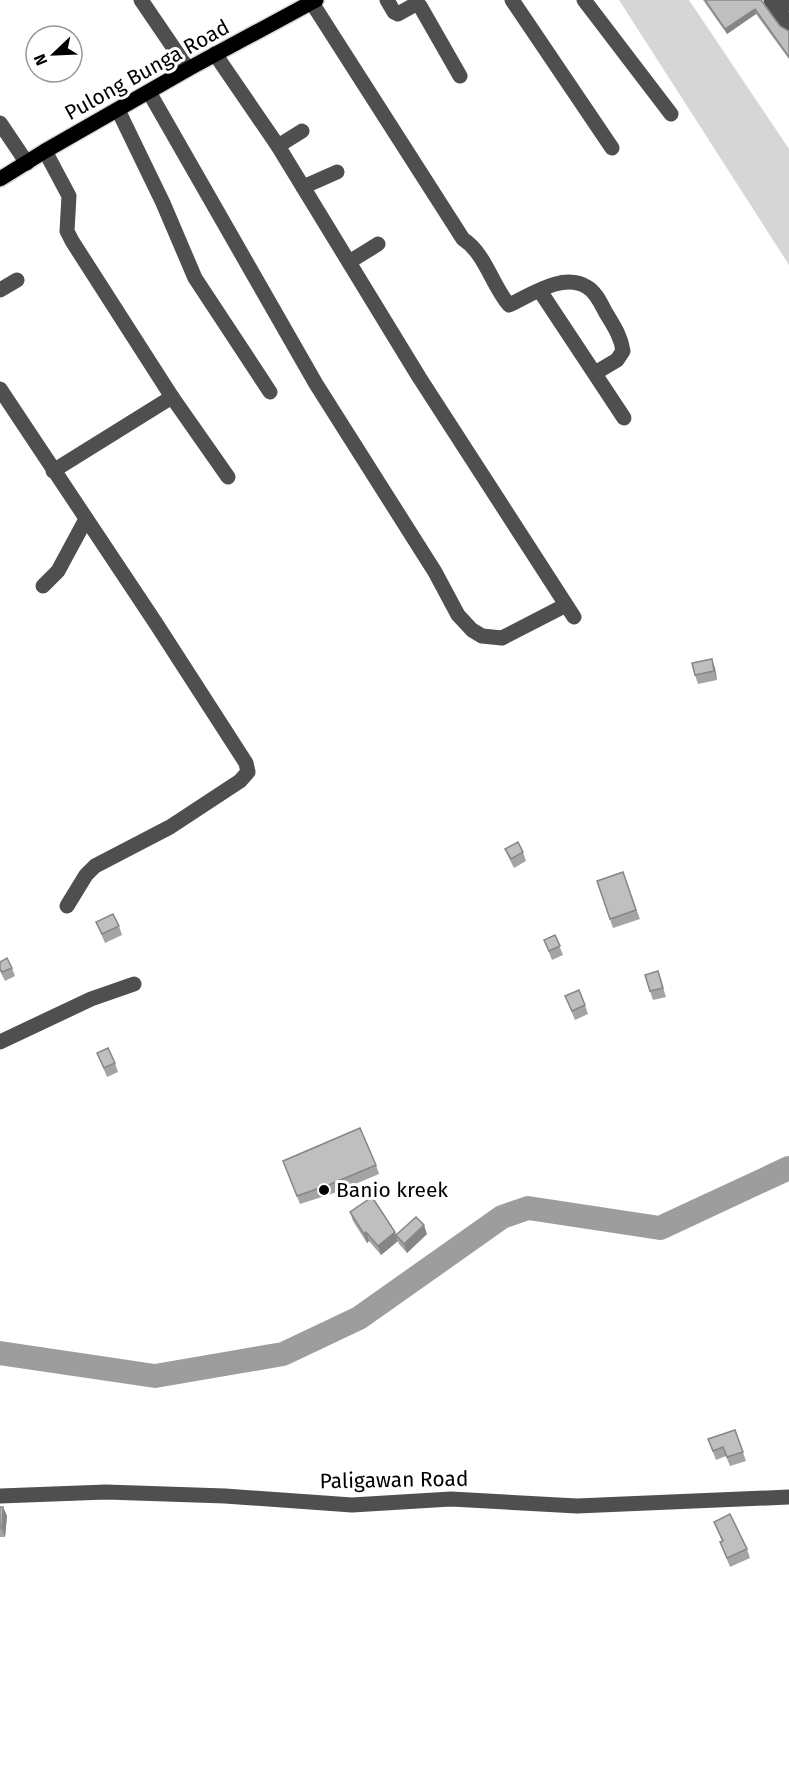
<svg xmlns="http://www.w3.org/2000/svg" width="789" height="1774" font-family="'Fira Sans',sans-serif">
<rect width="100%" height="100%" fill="#fff"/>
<path fill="#d6d6d6" d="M619,0H689L789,149V265Z"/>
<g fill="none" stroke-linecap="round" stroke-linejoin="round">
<path stroke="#9d9d9d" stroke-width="24" d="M0,1353L155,1376L283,1354L359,1318L502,1217L528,1208L660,1228L789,1168"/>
<defs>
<path id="major" d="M0,179L45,151L188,69L316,0"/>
</defs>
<use href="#major" stroke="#dbdbdb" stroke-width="18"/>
<g stroke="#4f4f4f" stroke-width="15">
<path d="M141,0L188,69"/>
<path d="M387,0L394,12L398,14L416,4L420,6L460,76"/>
<path d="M512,0L612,148"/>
<path d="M584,0L671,114"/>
<path d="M771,0L789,25"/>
<path d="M786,0L789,4"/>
<path d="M312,3L463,239C485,253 492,285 509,305C531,295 563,272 587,287C596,292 601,304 606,313C613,325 621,336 623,351L617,360L595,373"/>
<path d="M215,54L278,146L419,377L574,617"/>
<path d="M149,92L316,384L435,572L458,615L472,630L482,636L502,638L566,605"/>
<path d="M118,110L163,203L195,278L270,392"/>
<path d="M0,123L27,163"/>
<path d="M278,146L302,131"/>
<path d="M45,151L69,196L67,231L72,241L172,397L228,477"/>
<path d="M303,187L337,172"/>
<path d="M349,262L378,244"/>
<path d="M0,290L17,280"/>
<path d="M540,291L624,418"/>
<path d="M0,389L157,625L246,763L248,772L240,781L170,827L95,866L86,875L67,906"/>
<path d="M53,471L172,397"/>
<path d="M43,586L58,571L86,519"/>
<path d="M0,1042L91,999L134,984"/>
<path d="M0,1496L106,1492L225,1496L352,1505L451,1499L577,1506L789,1497"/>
</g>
<use href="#major" stroke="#000" stroke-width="15"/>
</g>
<g fill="#a4a4a4">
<path d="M703,0H761L780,26L789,31V59L756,14L727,34Z"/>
<path d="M715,668L717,680L698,684L695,675Z"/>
<path d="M505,849L523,852L526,861L514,868L509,858Z"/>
<path d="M623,872L640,919L613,928L597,881Z"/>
<path d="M96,922L119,926L122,935L105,943Z"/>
<path d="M555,935L563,955L552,960L544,940Z"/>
<path d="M0,962L12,968L15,976L5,981L0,971Z"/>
<path d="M658,971L666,997L653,1000L650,991Z"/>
<path d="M565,996L585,1005L588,1014L575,1020Z"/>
<path d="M97,1053L115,1063L118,1072L107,1077Z"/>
<path d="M283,1161L376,1165L379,1174L334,1193L300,1204Z"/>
<path d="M350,1212L395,1232L398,1241L381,1255L369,1241L367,1243L353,1221Z"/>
<path d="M427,1234L407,1253L399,1244L396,1235Z"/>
<path d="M735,1430L746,1461L730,1466L726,1456L716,1460L708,1439Z"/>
<path d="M0,1507H3L7,1516L5,1537H0Z"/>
<path d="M714,1522L747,1549L750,1558L730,1567L720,1542L722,1541Z"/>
</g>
<g fill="#868686">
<path d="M755,9L756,14L727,34L725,29Z"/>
<path d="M712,659L715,668L717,680L714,671Z"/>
<path d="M424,1225L427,1234L407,1253L404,1244Z"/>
<path d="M366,1232L369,1241L367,1243L364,1234Z"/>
<path d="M395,1232L398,1241L381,1255L378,1246Z"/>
<path d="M3,1507L7,1516L5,1537L2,1528Z"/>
</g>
<g fill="#bfbfbf" stroke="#868686" stroke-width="1.5">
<path d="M705,0H761L780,26L789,31V57L755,9L725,29Z"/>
<path d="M712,659L714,671L695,675L692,663Z"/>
<path d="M518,842L523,852L511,859L505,849Z"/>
<path d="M623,872L636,910L610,919L597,881Z"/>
<path d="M113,914L119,926L102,934L96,922Z"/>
<path d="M555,935L560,946L549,951L544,940Z"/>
<path d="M7,958L12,968L2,972L0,969V962Z"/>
<path d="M658,971L663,988L650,991L645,975Z"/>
<path d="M579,990L585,1005L572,1011L565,996Z"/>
<path d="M108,1048L115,1063L104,1068L97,1053Z"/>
<path d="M360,1128L376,1165L331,1184L297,1196L283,1161Z"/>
<path d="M372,1197L395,1232L378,1246L366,1232L364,1234L350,1212Z"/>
<path d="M416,1217L424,1225L404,1244L396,1235Z"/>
<path d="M735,1430L743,1452L727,1457L723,1447L713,1451L708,1439Z"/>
<path d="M0,1507H3L2,1528H0Z"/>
<path d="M730,1514L747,1549L727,1558L720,1542L723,1541L714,1522Z"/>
</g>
<circle fill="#000" stroke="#fff" stroke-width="2" cx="324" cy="1190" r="6"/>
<g text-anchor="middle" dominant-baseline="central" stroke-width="6" stroke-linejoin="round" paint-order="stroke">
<g font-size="21" fill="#000" stroke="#fff">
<text transform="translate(147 70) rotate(-29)">Pulong Bunga Road</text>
<text transform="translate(394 1480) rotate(-1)">Paligawan Road</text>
</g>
<g font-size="21" fill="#000" stroke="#fff" text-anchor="start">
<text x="336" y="1190">Banio kreek</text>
</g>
</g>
<g transform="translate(54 54) rotate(247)"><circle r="28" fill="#ffffff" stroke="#999999" stroke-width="1.5"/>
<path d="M0-4.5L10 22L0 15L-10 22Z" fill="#000000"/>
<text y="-9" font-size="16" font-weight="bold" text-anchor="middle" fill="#000000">N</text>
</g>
</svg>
